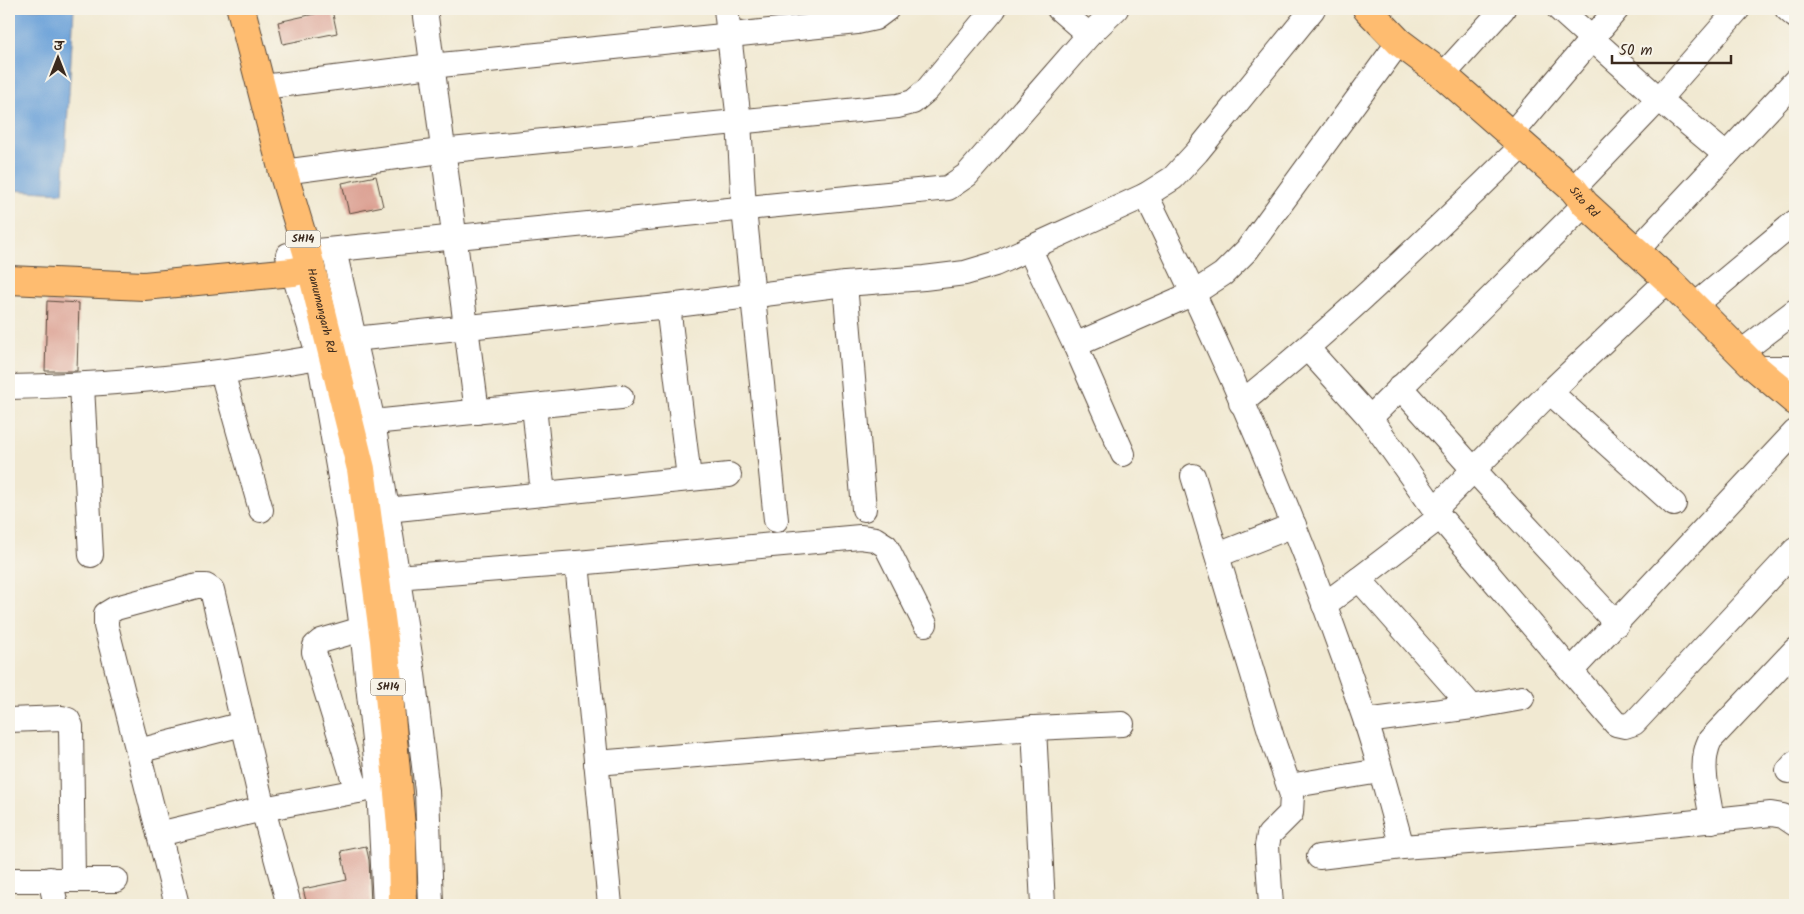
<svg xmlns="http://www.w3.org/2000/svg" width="1804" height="914" font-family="Kalam,'Playpen Sans Deva',sans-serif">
<rect width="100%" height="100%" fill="#f7f3e8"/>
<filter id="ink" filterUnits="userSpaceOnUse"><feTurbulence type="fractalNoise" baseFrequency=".02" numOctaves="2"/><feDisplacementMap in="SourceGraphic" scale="10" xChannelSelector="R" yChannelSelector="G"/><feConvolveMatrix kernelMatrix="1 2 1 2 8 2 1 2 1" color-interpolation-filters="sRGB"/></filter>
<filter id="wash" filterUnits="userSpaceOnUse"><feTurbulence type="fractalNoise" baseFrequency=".0096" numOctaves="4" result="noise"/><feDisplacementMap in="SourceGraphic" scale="20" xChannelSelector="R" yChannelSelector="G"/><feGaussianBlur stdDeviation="1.12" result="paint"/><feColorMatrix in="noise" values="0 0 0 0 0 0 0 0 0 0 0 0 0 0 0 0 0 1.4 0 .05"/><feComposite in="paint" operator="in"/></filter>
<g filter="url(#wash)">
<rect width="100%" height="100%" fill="#f1e9d2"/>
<path fill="#6ba1d9" stroke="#53667c" d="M9,9H74L63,193L9,190Z"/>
<g id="blocks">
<g fill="#db9f91">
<path d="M332,10L337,33L283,44L278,22Z"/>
<path d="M376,176L383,206L349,213L342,183Z"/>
<path d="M47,301L79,303L77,371H45Z"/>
<path d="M366,846L369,860L371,905H307L303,889L347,880L341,851Z"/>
</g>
</g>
</g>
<g filter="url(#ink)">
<use href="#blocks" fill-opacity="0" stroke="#564739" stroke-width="1"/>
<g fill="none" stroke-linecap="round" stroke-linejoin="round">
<defs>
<g id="minor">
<path d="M425,9L477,412"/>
<path d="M726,9L739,121L744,209L776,520"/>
<path d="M1059,9L1089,35"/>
<path d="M1559,9L1659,99L1726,155"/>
<path d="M1787,9L1795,16"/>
<path d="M1443,75L1503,9"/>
<path d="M263,87L431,66L857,22L875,18L887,9"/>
<path d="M1510,136L1617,9"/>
<path d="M283,172L441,151L898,106L913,102L927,90L994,9"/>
<path d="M1573,189L1659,99L1738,9"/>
<path d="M1146,195C1230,365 1305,540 1365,719C1379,761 1390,804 1402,847L1602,832L1771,814L1783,816L1795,824"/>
<path d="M1029,248L1075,345L1194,293L1223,274L1247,250L1399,42"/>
<path d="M334,250L373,422L413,674L427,791L431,905"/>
<path d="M1636,251L1795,81"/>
<path d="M307,252L948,188L967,175L1089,35L1116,9"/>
<path d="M288,255L319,357L347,518L362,629L379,787L385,905"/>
<path d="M845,284L864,509"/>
<path d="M668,306L689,478"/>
<path d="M1693,307L1795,222"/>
<path d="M354,339L668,306L845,284L924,278L965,273L995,264L1146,195L1173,178L1197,152L1313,9"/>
<path d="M1075,345L1123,454"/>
<path d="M1308,349L1370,418L1440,517L1616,724L1625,726L1634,723L1795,550"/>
<path d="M1740,353L1795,311"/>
<path d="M1756,368H1795"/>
<path d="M222,372L261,510"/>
<path d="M82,386L91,555"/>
<path d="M9,387C114,385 216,375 319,357"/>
<path d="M1400,387L1473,469L1617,624"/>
<path d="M1550,392L1674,504"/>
<path d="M1241,403C1340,323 1431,235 1522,146"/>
<path d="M534,406L543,494"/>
<path d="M1370,418L1585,204"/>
<path d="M373,422L621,397"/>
<path d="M1193,476L1273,741L1292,795L1291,813L1269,835L1267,846L1271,905"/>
<path d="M1435,509L1550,392L1668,280"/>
<path d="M387,510L729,475"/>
<path d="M1218,555L1294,525"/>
<path d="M577,563L610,905"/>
<path d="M396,577L577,563L860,537L875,539L886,546L925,624"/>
<path d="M1359,579L1440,517"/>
<path d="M1324,605L1359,579L1472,707"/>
<path d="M1572,670L1795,432"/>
<path d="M9,720L62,718L68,720L71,726L73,879"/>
<path d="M1366,721L1472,707L1522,698"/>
<path d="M1034,728L1043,905"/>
<path d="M138,751L243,724"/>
<path d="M596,763L1034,728L1122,724"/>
<path d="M1788,771L1795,763"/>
<path d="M1289,786L1380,771"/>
<path d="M357,791L314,652L315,646L321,641L362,629"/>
<path d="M1712,821C1709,796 1698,765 1710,740L1795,650"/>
<path d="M159,834L263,809L379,787"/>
<path d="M1319,857L1402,847"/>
<path d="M50,879L56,905"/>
<path d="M9,880H116"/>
<path d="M177,905L106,626V614L116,608L197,586H206L212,590L263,809L289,905"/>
</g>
<g id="major">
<path id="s1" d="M241,9L283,172L307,252L361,469L384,640L402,837L403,905"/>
<path id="s2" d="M1367,9L1399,42L1443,75L1573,189L1585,204L1668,280L1756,368L1795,401"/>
<path d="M9,280L144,286L293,272L311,268"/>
</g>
</defs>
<use href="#minor" stroke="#564739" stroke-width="26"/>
<use href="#major" stroke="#564739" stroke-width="30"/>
<use href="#minor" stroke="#fff" stroke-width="24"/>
<use href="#major" stroke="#febc70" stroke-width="28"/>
</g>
</g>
<g text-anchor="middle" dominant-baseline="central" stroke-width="4.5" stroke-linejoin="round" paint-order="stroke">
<g fill="#f7f3e8" stroke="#73665b" stroke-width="1">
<rect x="285.5" y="230.5" width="35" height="17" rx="4"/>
<rect x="370.5" y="678.5" width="35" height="17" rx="4"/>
</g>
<g font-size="11" font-weight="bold" fill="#3b2a1e">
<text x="303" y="239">SH14</text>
<text x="388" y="687">SH14</text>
</g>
<g font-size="12" fill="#3b2a1e" stroke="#f7f3e8">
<text stroke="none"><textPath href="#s2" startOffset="291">Sito Rd</textPath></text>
<text stroke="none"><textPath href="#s1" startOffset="312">Hanumangarh Rd</textPath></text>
</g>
</g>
<rect width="1804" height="914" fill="none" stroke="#f7f3e8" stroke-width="30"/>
<g transform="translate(58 58)" stroke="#f7f3e8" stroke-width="4" paint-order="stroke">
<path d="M0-4L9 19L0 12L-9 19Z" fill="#3b2a1e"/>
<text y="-8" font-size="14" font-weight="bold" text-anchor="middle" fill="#3b2a1e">उ</text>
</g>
<path d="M1612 55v8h119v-8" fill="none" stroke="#3b2a1e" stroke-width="2.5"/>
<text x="1619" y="55" font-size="15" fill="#3b2a1e" stroke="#f7f3e8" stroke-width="4" paint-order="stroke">50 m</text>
</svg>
